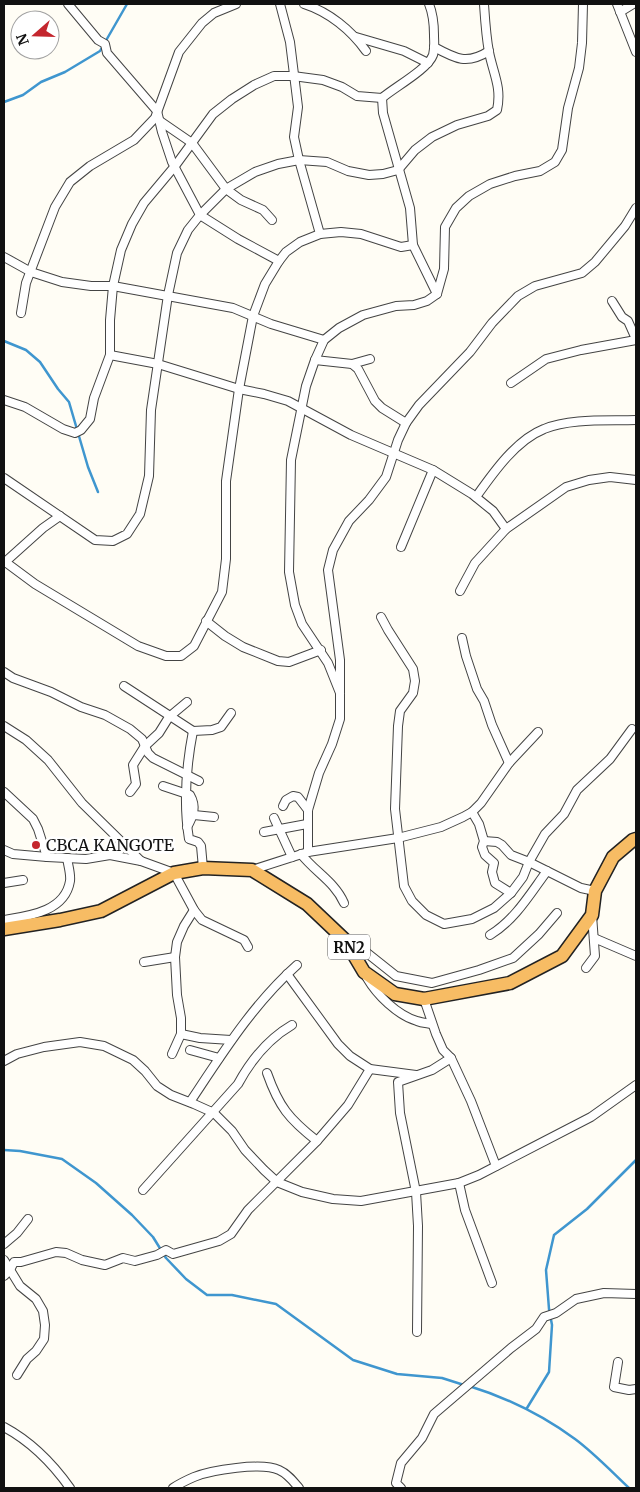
<svg xmlns="http://www.w3.org/2000/svg" width="640" height="1492" font-family="Merriweather,serif">
<rect width="100%" height="100%" fill="#fffdf5"/>
<g fill="none" stroke-linecap="round" stroke-linejoin="round">
<g stroke="#3f96cf" stroke-width="2.5">
<path d="M4,102L23,95L41,82L65,72L100,51L127,4"/>
<path d="M4,341L26,350L40,362L58,389L69,402L88,467L98,492"/>
<path d="M4,1150L20,1151L62,1159L96,1183L132,1215L153,1237L166,1258L186,1279L207,1295H232L276,1304L353,1360L397,1374L442,1378L464,1385"/>
<path d="M469,1386C508,1398 542,1415 575,1439C594,1453 612,1472 629,1488"/>
<path d="M527,1408L549,1372L552,1325L549,1309L546,1270L554,1235L587,1209L636,1160"/>
</g>
<defs>
<g id="minor">
<path d="M68,4L98,40L105,44L107,53L157,111L162,132L172,162L200,215L238,239L279,261"/>
<path d="M280,4L290,42L298,107L294,137L299,160L320,234"/>
<path d="M304,4C329,12 351,30 366,51"/>
<path d="M617,4L636,52"/>
<path d="M620,12L633,4"/>
<path d="M356,37L404,51L428,63"/>
<path d="M434,47C456,59 467,65 489,51"/>
<path d="M382,98L383,113L410,208L413,245L437,294"/>
<path d="M160,121L192,143L226,189L241,200L263,210L272,220"/>
<path d="M4,257L31,272L62,282L91,286H113L233,308L271,324L324,340"/>
<path d="M612,301L622,317L628,321L636,339"/>
<path d="M21,313L26,283L55,207L70,182L90,166L134,140L155,118L179,52L202,23L214,13L236,4"/>
<path d="M110,355L158,364L239,389L264,394L288,401L351,435L433,470L472,494L493,511L506,529"/>
<path d="M315,360L352,364L358,369L375,401L382,408L406,423"/>
<path d="M352,364L370,359"/>
<path d="M511,383L546,359L581,350L636,340"/>
<path d="M4,400L25,407L63,429L75,433L81,430L90,419L94,398L110,355V320L113,286L121,250L132,224L144,203L175,166L213,114L232,99L254,85L274,76H293L323,80L342,87L357,96L382,98C395,87 428,69 433,55C435,48 434,41 434,35C434,24 433,14 429,4"/>
<path d="M4,478L95,540L113,541L127,534L140,514L149,476L151,410L168,295L177,253L188,230L200,215L226,189L255,172L278,164L299,160L327,162L348,171L369,175L383,174L398,170L415,150L432,137L457,125L488,116L497,110C502,87 493,73 489,52C486,36 485,19 484,4"/>
<path d="M476,497C493,473 516,440 544,429C570,418 608,421 636,420"/>
<path d="M401,547L433,470"/>
<path d="M4,561L35,584L138,646L166,656H181L194,646L222,592L226,559V481L239,389L253,316L265,284L279,261L286,252L300,242L320,234L341,232L361,234L401,247L413,245"/>
<path d="M4,563L43,528L60,516"/>
<path d="M460,591L475,563L506,529L566,487L589,480L610,477L636,480"/>
<path d="M381,617L388,630L413,669L415,681L413,693L400,711L398,726L395,809L404,886L412,901L426,915L444,924L472,919L494,908L511,893L523,877L529,862L545,834L564,814L577,790L610,759L632,729"/>
<path d="M206,621L225,636L243,647L278,661L289,662L321,650"/>
<path d="M462,638L466,656L477,689L484,701L492,725L509,763"/>
<path d="M4,672L13,678L51,692L81,707L105,715L130,729L142,739L148,753L153,758L199,781"/>
<path d="M124,686L193,731L212,730L221,727L231,713"/>
<path d="M340,693L328,663L302,624L295,605L289,572L291,460L306,386L315,360L324,340L339,328L363,315L396,306L414,305L427,301L437,294L444,269L445,227L456,208L469,196L490,184L515,176L540,171L555,162L562,150L568,108L579,68L582,43L583,4"/>
<path d="M4,726L26,740L48,760L82,803L141,861L174,873L194,910L202,920L244,940L248,947"/>
<path d="M193,731C186,767 183,802 189,839L198,842L201,846L203,868"/>
<path d="M163,786L190,795C197,807 193,817 187,827"/>
<path d="M4,792L33,819L38,829L47,857"/>
<path d="M130,792L136,784L133,765L145,746L159,733L169,717L187,702"/>
<path d="M283,806L286,800L293,796L298,797L308,810"/>
<path d="M472,812L479,824L484,841L482,847L485,855L494,863L492,872L495,883L511,893"/>
<path d="M194,815L214,817"/>
<path d="M274,818L292,857"/>
<path d="M264,832L307,824"/>
<path d="M484,841L497,842L502,845L511,855L529,862L581,888L595,891"/>
<path d="M4,850L13,854L47,857L86,859L110,855L141,861"/>
<path d="M308,852V810L319,773L332,744L340,719V660L328,570L333,550L349,521L369,500L386,477L398,440L406,423L419,405L470,352L492,323L518,296L535,286L582,273L595,262L625,226L636,208"/>
<path d="M301,854C315,872 335,882 344,903"/>
<path d="M252,870L308,852L398,838L441,827L463,817L472,812L481,803L509,763L538,732"/>
<path d="M4,883L23,880"/>
<path d="M4,920C28,916 65,912 70,881C71,874 68,865 67,858"/>
<path d="M490,935C515,920 530,894 547,871"/>
<path d="M594,938L636,956"/>
<path d="M345,940L357,945L396,976L432,983L479,970L513,958L539,934L557,913"/>
<path d="M144,962L175,957"/>
<path d="M586,968L595,956L592,915"/>
<path d="M287,974L338,1044L350,1056L370,1069L416,1075"/>
<path d="M367,978C377,995 397,1015 417,1021C422,1023 427,1023 432,1024"/>
<path d="M424,999L436,1034L443,1050L451,1058L471,1101L496,1166"/>
<path d="M181,1034L200,1038L231,1040"/>
<path d="M190,1050L219,1058"/>
<path d="M172,1054L181,1034V1018L177,995L175,957L177,942L184,926L194,910"/>
<path d="M4,1061L17,1054L44,1047L80,1042L104,1046L133,1060L145,1071L157,1086L171,1095L194,1104L214,1113L232,1131L245,1150L264,1170L277,1182L302,1192L333,1199L361,1201L459,1183L479,1175L591,1117L636,1085"/>
<path d="M267,1073C279,1107 289,1119 317,1141"/>
<path d="M190,1102C222,1054 253,1004 297,965"/>
<path d="M459,1183L465,1210L492,1283"/>
<path d="M143,1190L238,1084C251,1060 268,1039 292,1025"/>
<path d="M4,1244L17,1233L28,1219"/>
<path d="M4,1260L20,1286L36,1299L43,1311L45,1325L44,1339L36,1351L27,1359L17,1375"/>
<path d="M4,1276L10,1270L14,1262H21L56,1252L66,1253L82,1260L105,1265L123,1258L135,1261L157,1255L166,1250L173,1254L219,1241L231,1234L248,1210L317,1141L348,1105L370,1069"/>
<path d="M417,1332L418,1226L416,1192L400,1113L398,1082L432,1070L451,1058"/>
<path d="M618,1362L614,1387L629,1390L636,1389"/>
<path d="M4,1427C30,1441 53,1464 70,1488"/>
<path d="M173,1488C179,1484 187,1480 194,1477C211,1470 262,1462 279,1470C288,1474 293,1481 299,1488"/>
<path d="M401,1488L396,1483L401,1463L422,1438L434,1414L511,1348L536,1329L544,1317L556,1313L576,1299L604,1293L636,1294"/>
</g>
<path id="trunk" d="M4,929L60,920L101,911L174,873L203,868L252,870L307,904L345,940L364,972L395,994L424,999L510,983L562,956L592,915L595,891L613,857L633,840L636,839"/>
</defs>
<use href="#minor" stroke="#444" stroke-width="10"/>
<use href="#trunk" stroke="#222" stroke-width="15"/>
<use href="#minor" stroke="#fff" stroke-width="8"/>
<use href="#trunk" stroke="#f7bc64" stroke-width="12"/>
</g>
<circle fill="#c4262e" stroke="#fff" stroke-width="2" cx="36" cy="845" r="5"/>
<g text-anchor="middle" dominant-baseline="central" stroke-width="5" stroke-linejoin="round" paint-order="stroke">
<rect fill="#fff" stroke="#585858" stroke-width="1" x="328" y="934.5" width="42" height="25" rx="4"/>
<g font-size="15" font-weight="bold" fill="#111">
<text x="349" y="947">RN2</text>
</g>
<g font-size="16" fill="#111" stroke="#fff" text-anchor="start">
<text x="46" y="845">CBCA KANGOTE</text>
</g>
</g>
<rect width="640" height="1492" fill="none" stroke="#111111" stroke-width="10"/>
<g transform="translate(35 35) rotate(250)"><circle r="24" fill="#ffffff" stroke="#a0a0a0"/>
<path d="M0-4L9 19L0 12L-9 19Z" fill="#c4262e"/>
<text y="-8" font-size="14" font-weight="bold" text-anchor="middle" fill="#111111">N</text>
</g>
</svg>
